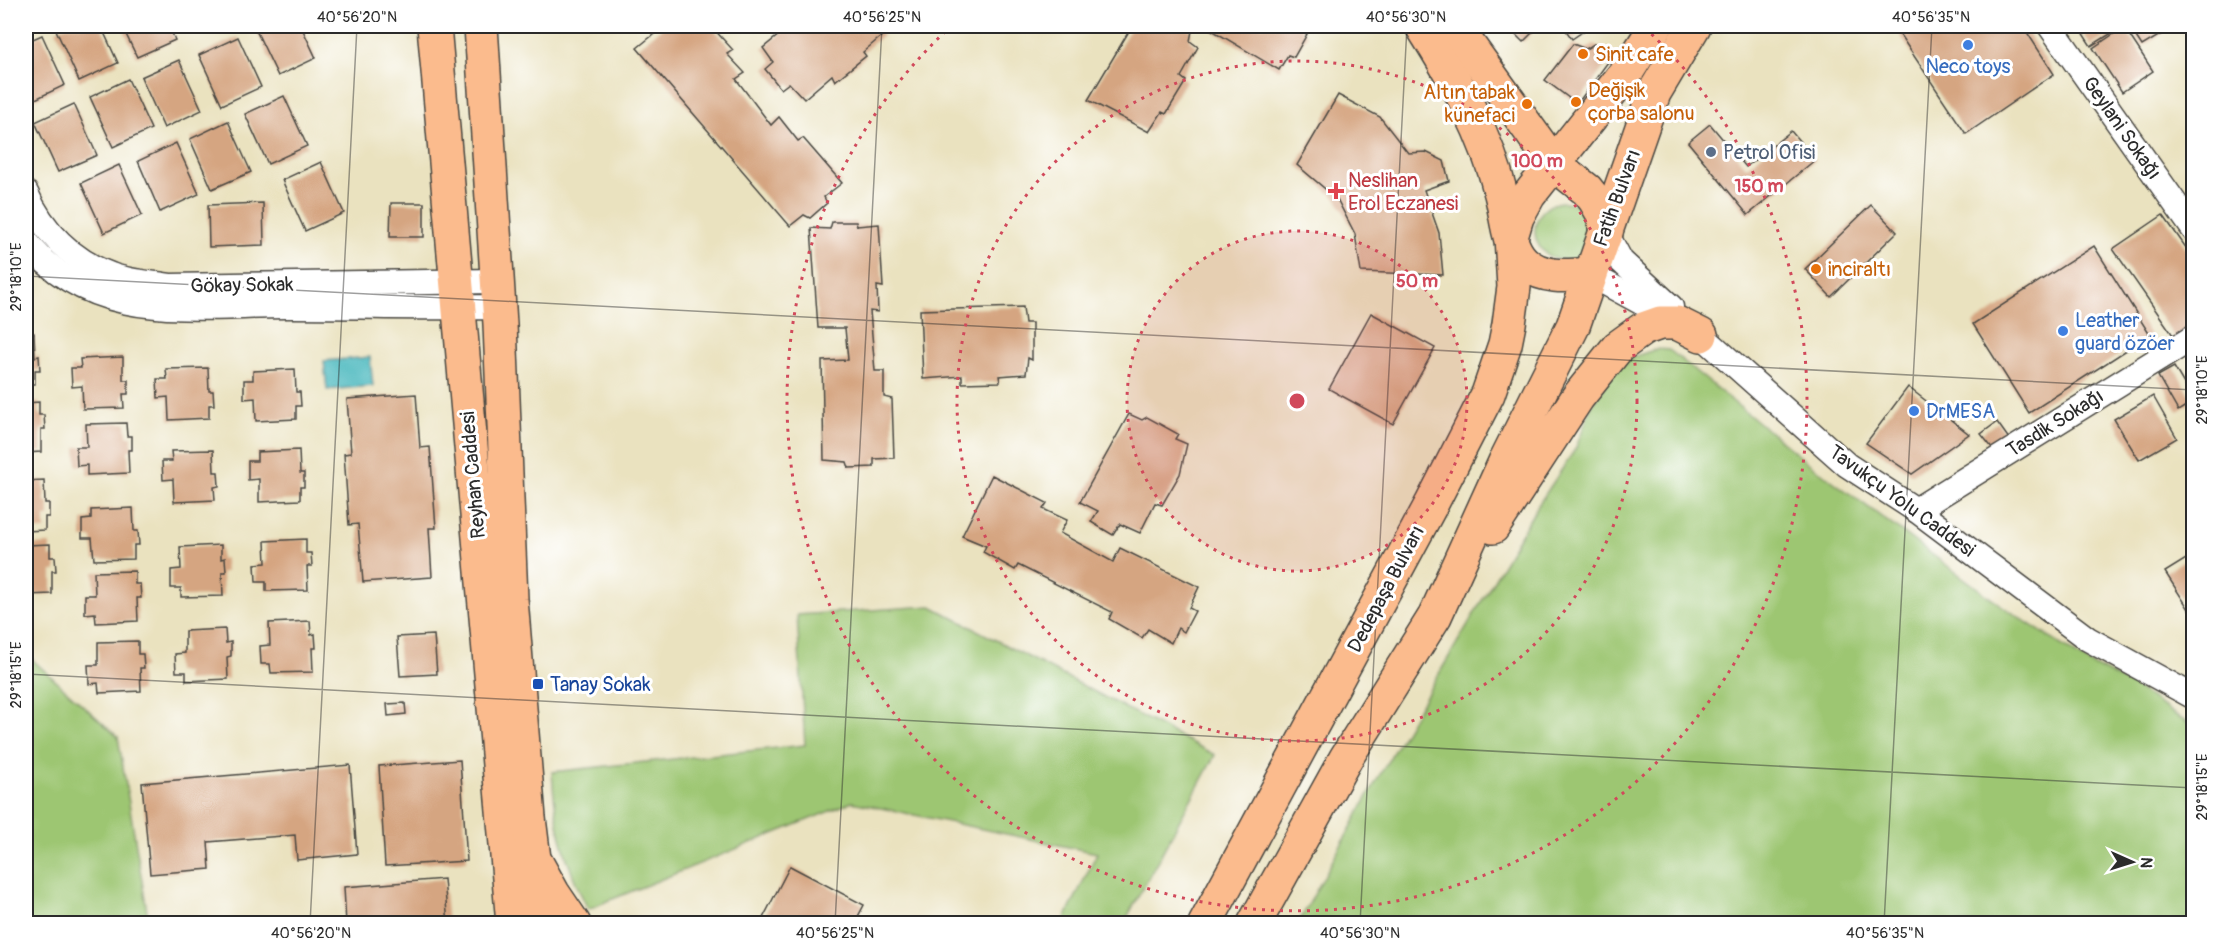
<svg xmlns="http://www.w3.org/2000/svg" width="2219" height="949" font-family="Pangolin,sans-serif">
<rect width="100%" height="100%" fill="#fff"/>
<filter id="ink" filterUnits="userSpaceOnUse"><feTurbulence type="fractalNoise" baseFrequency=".0167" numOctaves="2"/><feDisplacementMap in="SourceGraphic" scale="12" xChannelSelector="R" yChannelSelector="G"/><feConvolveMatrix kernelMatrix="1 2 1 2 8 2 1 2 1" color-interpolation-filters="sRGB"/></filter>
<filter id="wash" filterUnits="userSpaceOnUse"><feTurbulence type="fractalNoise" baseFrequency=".008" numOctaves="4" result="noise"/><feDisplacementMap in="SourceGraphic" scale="24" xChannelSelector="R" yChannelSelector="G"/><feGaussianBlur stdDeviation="1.35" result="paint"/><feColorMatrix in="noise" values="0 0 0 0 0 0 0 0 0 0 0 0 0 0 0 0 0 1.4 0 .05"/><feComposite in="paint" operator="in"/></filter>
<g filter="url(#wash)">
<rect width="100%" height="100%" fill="#eae2bf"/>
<g fill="#9dc672" stroke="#64784e" stroke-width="1.5">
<circle cx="1564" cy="231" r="29"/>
<path d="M1657,349L1669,350L1677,356L1807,462L1999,604L2090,664L2133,686L2174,714L2193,725V923L1298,924L1379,776L1535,510L1576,448L1591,407L1620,361Z"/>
<path d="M931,606L1215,755L1124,923H1063L1097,853L852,802L588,909C564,862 555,824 552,772L805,745L797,615Z"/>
<path d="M26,654L118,737L149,923H26Z"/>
</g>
<path fill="#48b8be" stroke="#3a7274" stroke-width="1.5" d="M370,357L373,386L327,390L324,361Z"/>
<g id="blocks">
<g fill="#d5a581">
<path d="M67,26H101L118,63L79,81L56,30Z"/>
<path d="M122,26H169L175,40L137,57Z"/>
<path d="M189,26H207L192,33Z"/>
<path d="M254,26H301L316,58L278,76Z"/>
<path d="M664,26H711L733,50L727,54L745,73L736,79L771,125L779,117L798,141L803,138L842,183L824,197L827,203L810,218L804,215L790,226L637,48Z"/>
<path d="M790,26H876L883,35L863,52L866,56L835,81L832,75L804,99L789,83L781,89L765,69L773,62L763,48Z"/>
<path d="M1132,26H1181L1192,31L1190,41L1198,47L1181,77L1186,81L1166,114L1162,112L1149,132L1088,100Z"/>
<path d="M1205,26H1304L1301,31L1307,34L1294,57L1288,55L1279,70Z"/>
<path d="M1507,26H1539L1523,42Z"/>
<path d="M1563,26H1591L1572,39Z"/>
<path d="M1894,26H2023L2054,74L1966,134Z"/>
<path d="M2078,26H2123L2091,46Z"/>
<path d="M2129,26H2175L2142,46Z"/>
<path d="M2124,27L2153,71L2122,92L2093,48Z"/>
<path d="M42,35L65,85L27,103L26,42Z"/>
<path d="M238,37L261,87L222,105L199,55Z"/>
<path d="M1573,44L1586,49L1594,44L1611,58L1577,104L1545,80Z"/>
<path d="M179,60L202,110L164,128L141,77Z"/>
<path d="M128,79L151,129L113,147L90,97Z"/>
<path d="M1338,95L1380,117L1408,153L1426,152L1444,161L1449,181L1424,190L1439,233L1443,275L1361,272L1355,234L1337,199L1297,165Z"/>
<path d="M284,96L307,146L268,164L245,114Z"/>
<path d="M74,104L97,155L58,172L35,122Z"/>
<path d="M228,121L251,172L212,189L190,139Z"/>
<path d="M1710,124L1746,167L1791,131L1815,160L1748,215L1688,142Z"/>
<path d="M176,143L199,194L160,212L138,161Z"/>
<path d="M321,162L344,213L305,231L282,180Z"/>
<path d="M119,165L142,215L104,233L81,183Z"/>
<path d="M263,203L264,245L209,247L208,205Z"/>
<path d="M391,203H424V237H390Z"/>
<path d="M1871,205L1897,232L1831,297L1805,269Z"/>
<path d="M2163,215L2194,259V327L2175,338L2113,249Z"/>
<path d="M832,222H856L857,226L879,224L883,287L877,286L878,312L870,311L875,371H884V397L892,399L894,458L874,459V467L849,468L847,462L824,460L822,361L848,360L845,328H818L811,228L830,229Z"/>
<path d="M2094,246L2150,335L2029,413L1973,324Z"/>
<path d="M1023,307L1025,323H1032V360L1028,358L1026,374L999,376L1000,382L962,383V376L923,379L920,310Z"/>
<path d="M1371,313L1435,348L1393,424L1329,389Z"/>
<path d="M34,333L35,357L39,356L40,370H35V384H26V334Z"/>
<path d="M123,357V380H128V394H123L124,408L83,409L82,386L72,387L71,368H81L80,359Z"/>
<path d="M2174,367L2194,401L2178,411L2158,376Z"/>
<path d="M208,368L209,391H213L214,405H209V418L169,420L168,397L158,398L157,379H167L166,369Z"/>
<path d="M295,369L296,392H300L301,406H296V419L256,421L255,398L244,399V380H253V371Z"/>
<path d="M1908,387L1969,434L1912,474L1866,443Z"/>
<path d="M416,394L420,448L430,447L436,528H429L432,577L363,582L358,524L349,525L344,454L351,453L347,399Z"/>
<path d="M2153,396L2177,438L2139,460L2114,419Z"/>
<path d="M39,402V415H44L45,429H41V452L26,453V403Z"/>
<path d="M1129,414L1142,420L1147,417L1178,434L1175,439L1187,444L1180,474L1162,505L1155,503L1140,533L1120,524L1113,535L1091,522L1098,511L1080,502Z"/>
<path d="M1997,422L2012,443L1997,454L1981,434Z"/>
<path d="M126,423L127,436H132V450H128L129,473L87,475V465L77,466L76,447H87L86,424Z"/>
<path d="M213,450L214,472H218L219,486L214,487L215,500L174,502L173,479L163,480L162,461H172L171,451Z"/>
<path d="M299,450L300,473H304V487H300V500L259,502V479L248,480V461H257V452Z"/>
<path d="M992,475L1047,503L1043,509L1067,520L1060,533L1113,562L1120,548L1199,587L1189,608L1195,611L1184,632L1178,628L1171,643L1148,629L1142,638L1109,619L1112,612L1018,565L1015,570L983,552L986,546L962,536Z"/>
<path d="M44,480L45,503H49V517H45V530L26,531V481Z"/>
<path d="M133,508L134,531H138L139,545H134V559L94,560L92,538H82V520L91,519V510Z"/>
<path d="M306,539V553H311L312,566H307L308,590L266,591V582H256L255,564L266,563L265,541Z"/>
<path d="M50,544V557H55L56,571H52V594L26,595V545Z"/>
<path d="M221,545V559L225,558L226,572H222L223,596L181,597V588H171V570L181,569L180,547Z"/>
<path d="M2194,554V617L2165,572Z"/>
<path d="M135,571V584H140L141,598H137L138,621L96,623L95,613L85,614V595H95L94,572Z"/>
<path d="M310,621L311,635L315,634L316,648H312L313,672L271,673L270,664H261L260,646L270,645L269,623Z"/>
<path d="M225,629L226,643L231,642V656L227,657L228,679L186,681V672H176L175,654L185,653V631Z"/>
<path d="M434,635L437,674L400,676L397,637Z"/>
<path d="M138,641V654H143L144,668H140L141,691L99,693L98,683L89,684L88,665H98V642Z"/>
<path d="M405,703L406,714L388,716L387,704Z"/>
<path d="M460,760L467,861L385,866L379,766Z"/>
<path d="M350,765L357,854L297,860L295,835L208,842L210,869L150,874L142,783Z"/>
<path d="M790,866L864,905L854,924H760Z"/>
<path d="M444,879L448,924H346L344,887Z"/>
</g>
</g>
</g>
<g filter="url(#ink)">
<use href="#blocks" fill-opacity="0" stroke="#484641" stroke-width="1.5"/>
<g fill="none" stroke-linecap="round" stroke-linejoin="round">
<defs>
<g id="minor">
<path d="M2050,26L2194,230"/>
<path d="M26,193C42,230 72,261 111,275C129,282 151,283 171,286L496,281"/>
<path d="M1606,233L1621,261L1671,307"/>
<path d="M26,241C93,327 199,305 293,306C361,306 430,308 498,307"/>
<path d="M1589,274L1701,335L1847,465L1916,510L2088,639L2194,697"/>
<path d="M1916,510L2194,337"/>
</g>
<g id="primary">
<path d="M434,26L513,924"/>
<path d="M481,26L500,324L511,599L529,818L534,859L537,924"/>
<path d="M1422,26C1455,78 1486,133 1501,194C1507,215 1507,247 1524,262C1541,279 1568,276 1589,274"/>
<path d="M1455,26L1554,164L1587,190L1595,200L1603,214L1606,233"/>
<path d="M1493,527L1578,397L1618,347L1643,329L1660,323H1677L1701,335"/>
<path d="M537,864L553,893L574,924"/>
<path d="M1205,924L1432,503L1488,394L1505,344L1509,324L1514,287L1511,237L1517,217L1529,195L1628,70L1656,26"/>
<path d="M1254,924L1346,758L1435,616L1505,462L1573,326L1654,93L1694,26"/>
</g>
</defs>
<use href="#minor" stroke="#484641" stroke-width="27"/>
<use href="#primary" stroke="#484641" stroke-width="36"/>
<use href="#minor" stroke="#fff" stroke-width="24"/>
<use href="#primary" stroke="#fbbb8d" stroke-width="33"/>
</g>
</g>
<path fill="none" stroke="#2b2b2b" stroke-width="1.5" stroke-opacity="0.45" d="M26,276L2194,390M26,674L2194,788M310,924L357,26M835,924L882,26M1360,924L1407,26M1884,924L1932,26"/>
<circle cx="1297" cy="401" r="170" fill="#d1495b" fill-opacity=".12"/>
<g fill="none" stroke="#d1495b" stroke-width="3" stroke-dasharray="3 6">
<circle cx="1297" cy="401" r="170"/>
<circle cx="1297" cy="401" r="340"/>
<path d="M1645 28A510 510 0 1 1 949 28"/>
</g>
<g fill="#3f7fe0" stroke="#fff" stroke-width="2">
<circle cx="1968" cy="45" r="6"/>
<circle cx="2063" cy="331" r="6"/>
<circle cx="1914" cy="411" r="6"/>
</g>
<g fill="#e8710a" stroke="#fff" stroke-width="2">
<circle cx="1583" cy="54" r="6"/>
<circle cx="1576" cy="102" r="6"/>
<circle cx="1527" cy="104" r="6"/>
<circle cx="1816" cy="269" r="6"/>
</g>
<circle fill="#5c6f8a" stroke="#fff" stroke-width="2" cx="1711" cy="152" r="6"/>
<path fill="#e0444e" stroke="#fff" stroke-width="2" d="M1333 182h6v6h6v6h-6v6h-6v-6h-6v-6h6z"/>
<rect fill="#1a4fb4" stroke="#fff" stroke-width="2" x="532" y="678" width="12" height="12" rx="3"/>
<g text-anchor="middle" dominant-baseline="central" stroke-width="6" stroke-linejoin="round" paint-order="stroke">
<g font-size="20" fill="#c56008" stroke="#fff" text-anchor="start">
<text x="1595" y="54">Sinit cafe</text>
<text x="1588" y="90">Değişik<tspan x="1588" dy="23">çorba salonu</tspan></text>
<text x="1515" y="92" text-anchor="end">Altın tabak<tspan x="1515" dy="23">künefaci</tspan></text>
<text x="1828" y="269">inciraltı</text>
</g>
<g font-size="20" fill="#366cbe" stroke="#fff" text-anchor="start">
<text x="1968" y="66" text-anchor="middle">Neco toys</text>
<text x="2075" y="320">Leather<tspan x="2075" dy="23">guard özöer</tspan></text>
<text x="1926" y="411">DrMESA</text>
</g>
<g font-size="20" fill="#2b2b2b" stroke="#fff">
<text transform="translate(2122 128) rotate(55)">Geylani Sokağı</text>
<text transform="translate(1617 198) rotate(-70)">Fatih Bulvarı</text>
<text transform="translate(242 285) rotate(-1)">Gökay Sokak</text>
<text transform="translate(2055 423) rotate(-32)">Tasdik Sokağı</text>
<text transform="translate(473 475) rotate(-95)">Reyhan Caddesi</text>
<text transform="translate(1902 501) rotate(36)">Tavukçu Yolu Caddesi</text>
<text transform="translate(1386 589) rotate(-62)">Dedepaşa Bulvarı</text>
</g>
<g font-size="20" fill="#4e5e75" stroke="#fff" text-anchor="start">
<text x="1723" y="152">Petrol Ofisi</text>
</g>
<g font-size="20" fill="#be3a42" stroke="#fff" text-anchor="start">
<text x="1348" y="180">Neslihan<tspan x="1348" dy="23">Erol Eczanesi</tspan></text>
</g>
<g font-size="20" fill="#164399" stroke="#fff" text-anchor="start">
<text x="550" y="684">Tanay Sokak</text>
</g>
</g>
<circle cx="1297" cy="401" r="9" fill="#d1495b" stroke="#fff" stroke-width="3"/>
<g font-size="18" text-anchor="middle" font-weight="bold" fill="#d1495b" stroke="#fff" stroke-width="6" stroke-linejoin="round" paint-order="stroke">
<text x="1537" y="167">100 m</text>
<text x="1759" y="192">150 m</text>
<text x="1417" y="287">50 m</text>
</g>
<rect width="2219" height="949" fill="none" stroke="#fff" stroke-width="66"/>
<g transform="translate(2132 862) rotate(93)" stroke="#ffffff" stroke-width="4.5" paint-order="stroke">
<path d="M0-4.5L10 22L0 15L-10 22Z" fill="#2b2b2b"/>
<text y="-9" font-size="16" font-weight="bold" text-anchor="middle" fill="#2b2b2b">N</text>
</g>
<rect x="33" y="33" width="2153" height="883" fill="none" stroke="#2b2b2b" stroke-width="2"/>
<g font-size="15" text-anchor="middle" fill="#2b2b2b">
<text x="357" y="22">40°56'20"N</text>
<text x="882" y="22">40°56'25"N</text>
<text x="1406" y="22">40°56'30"N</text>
<text x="1931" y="22">40°56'35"N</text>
<text transform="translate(16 277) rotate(-90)" y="5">29°18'10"E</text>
<text transform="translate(2202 390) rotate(-90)" y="5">29°18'10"E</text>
<text transform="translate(16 675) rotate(-90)" y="5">29°18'15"E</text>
<text transform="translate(2202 787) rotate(-90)" y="5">29°18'15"E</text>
<text x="311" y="938">40°56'20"N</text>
<text x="835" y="938">40°56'25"N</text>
<text x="1360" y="938">40°56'30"N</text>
<text x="1885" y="938">40°56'35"N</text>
</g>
</svg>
